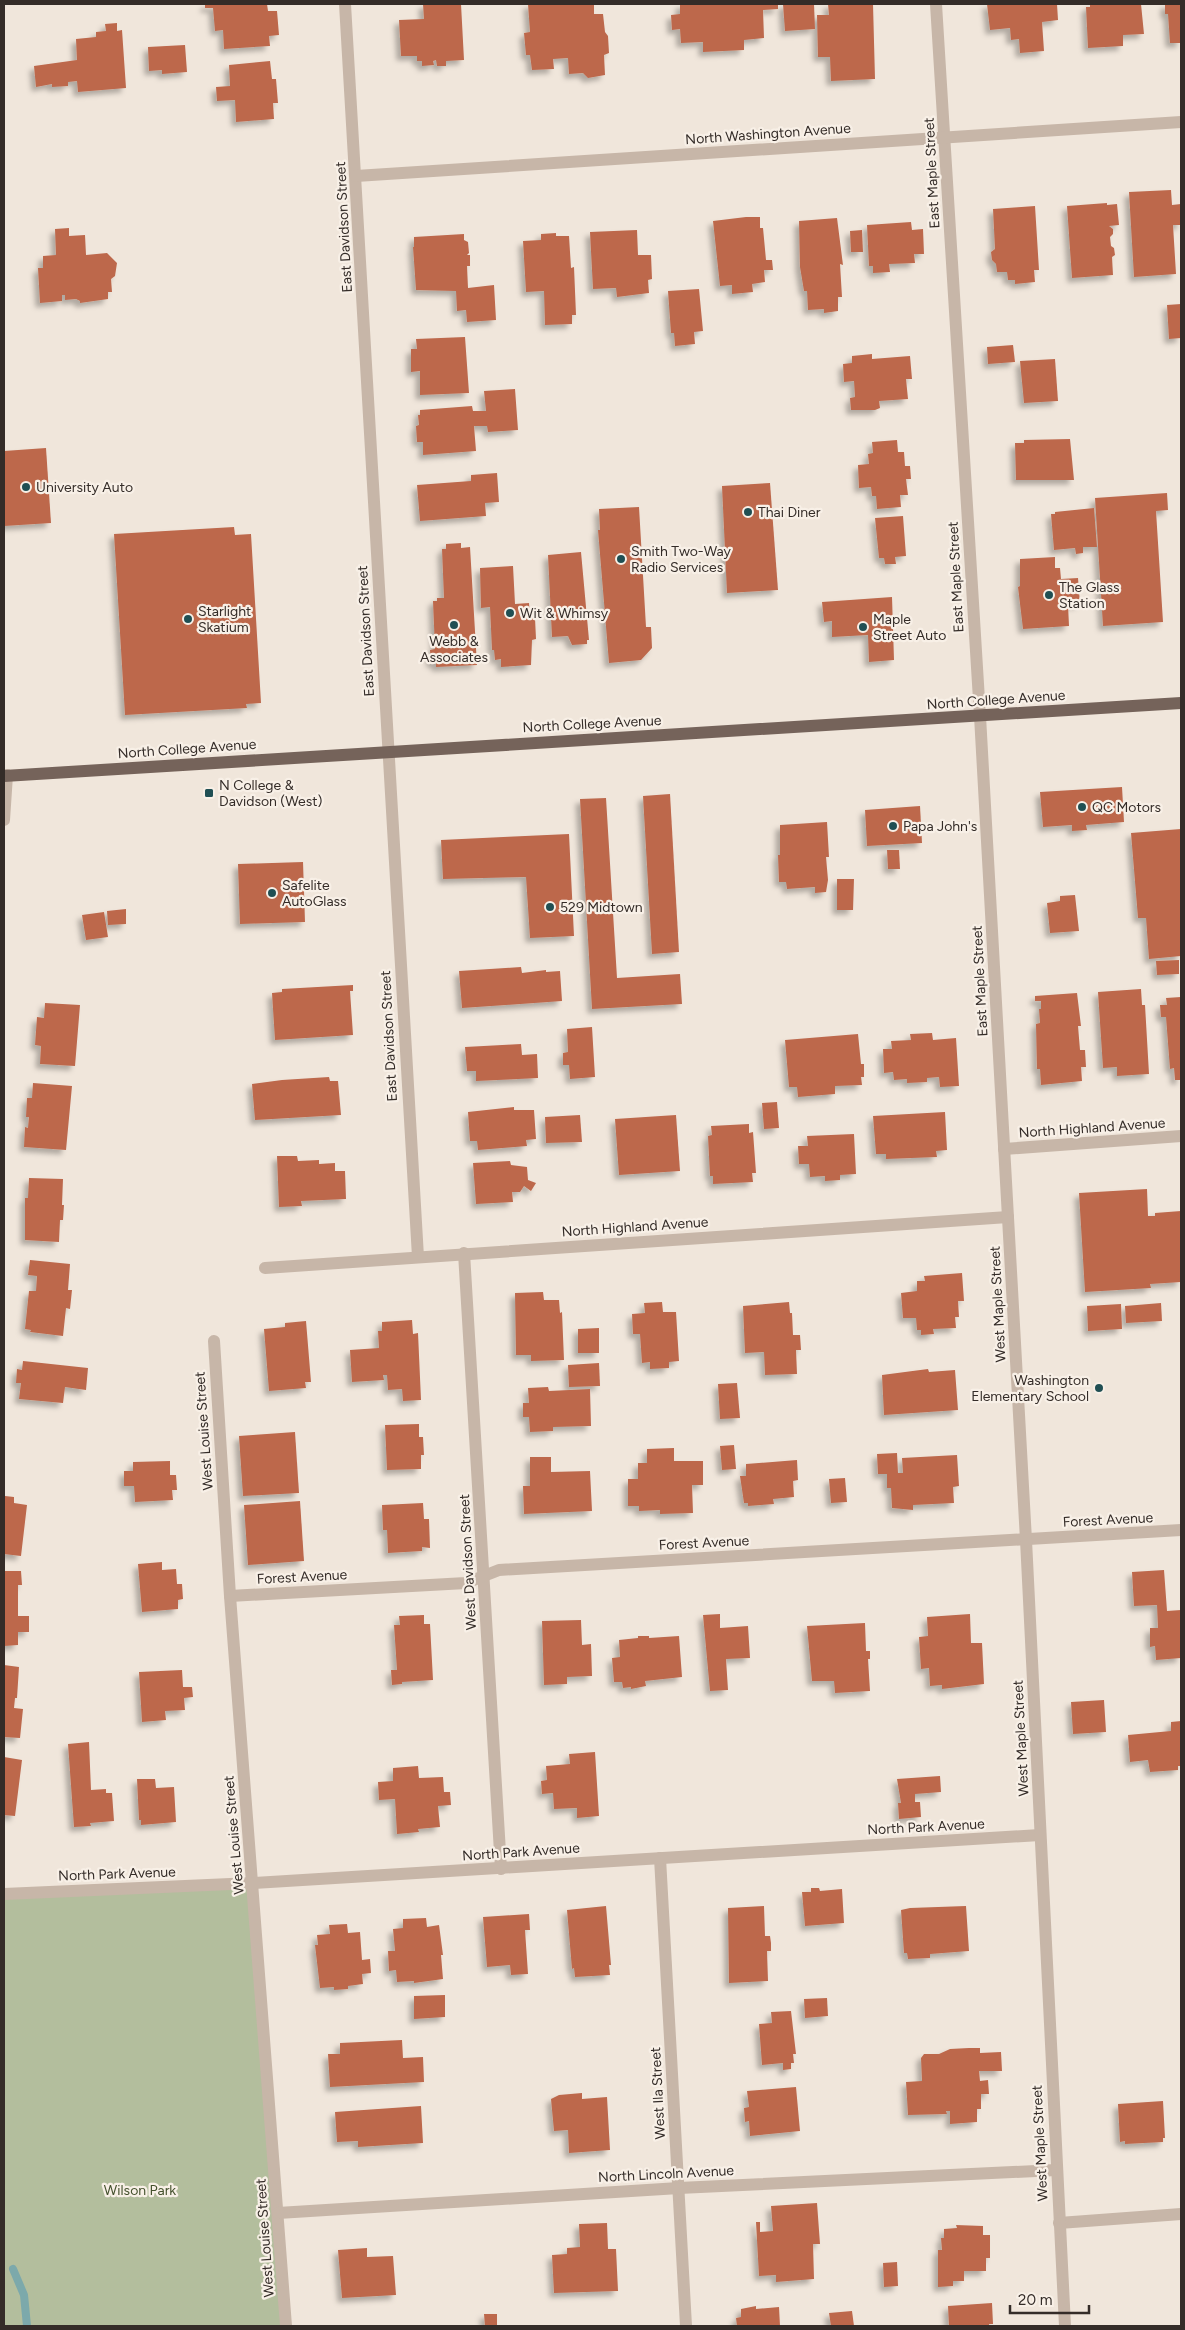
<svg xmlns="http://www.w3.org/2000/svg" width="1185" height="2330" font-family="Figtree,sans-serif">
<defs>
<filter id="shadow"><feDropShadow dx="-4.5" dy="4.5" stdDeviation="2.5" flood-color="#0004"/></filter>
</defs>
<rect width="100%" height="100%" fill="#f0e6db"/>
<path fill="#b3be9d" d="M253,1883L286,2326H4V1894Z"/>
<g fill="none" stroke-linecap="round" stroke-linejoin="round">
<path stroke="#7ca9ab" stroke-width="8" d="M13,2269L24,2295L27,2326"/>
</g>
<g fill="#bd684c" filter="url(#shadow)">
<path d="M205,4H267L268,11H277L279,35L269,36L270,46L224,49L223,30L215,31L213,8H205Z"/>
<path d="M423,4H461L464,60L446,61V66H437L436,60L433,61L434,65L422,66V61H417V56H401L399,20L424,19Z"/>
<path d="M528,4H594V14H603L605,32L608,36L609,53L604,55L605,75L588,78L583,73L569,74L568,58L553,59L554,69L532,70L530,55H526L524,33L530,32Z"/>
<path d="M680,4H778V9L763,10L764,38L744,40V50L703,52V42L681,43L680,29L672,30L671,15L680,14Z"/>
<path d="M783,4H814L815,29L785,31Z"/>
<path d="M828,4H873L875,79L831,81L830,57H818L817,15H829Z"/>
<path d="M987,4H1057L1058,20L1042,22L1044,51L1020,53L1019,39L1011,40L1010,28L990,30Z"/>
<path d="M1090,4H1141L1144,34L1123,35V46L1088,48L1086,7H1090Z"/>
<path d="M1165,4H1181V43H1170L1168,14H1165Z"/>
<path d="M117,23V31L122,30L126,88L78,92L77,81L68,82V86L52,87V84L36,87L34,66L77,60L76,39L96,37V32L106,31L105,24Z"/>
<path d="M185,45L187,72L162,74V70L149,71L148,47Z"/>
<path d="M270,61L272,79H276L278,103H273L274,119L236,122L235,100L217,101L216,87L230,86L229,65Z"/>
<path d="M1171,190L1172,205L1181,204V225H1173L1176,274L1134,277L1129,192Z"/>
<path d="M1107,203V205L1117,204L1119,225L1109,226L1113,229V234L1110,237L1111,246L1114,248L1115,255L1112,257L1113,275L1072,278L1067,206Z"/>
<path d="M1035,206L1039,270H1034L1035,282L1015,284V280H1008L1007,272H997L996,264L992,260L991,252L995,249L993,209Z"/>
<path d="M746,217H760V228H763L766,260H772L773,270H764L765,282L752,284L753,292L732,294V285L720,286L713,221Z"/>
<path d="M837,218L843,265L840,264L842,297H838V311L824,313V309L808,310L807,291H804L800,267L799,221Z"/>
<path d="M911,222L912,230L923,229L924,254H914L915,263L889,264L890,272L873,273V266H869L867,225Z"/>
<path d="M69,228V236L85,235L86,255L107,253L117,263L115,276L111,279L112,292H108V299L80,303V301L76,299L65,300V295H62V301L40,303L38,268H43V256L56,255L55,229Z"/>
<path d="M637,230L638,255H651L652,279L648,280L649,293L617,297L616,288L593,289L590,232Z"/>
<path d="M862,230L863,252H851L850,231Z"/>
<path d="M556,233V236H569L571,268L574,267L576,315H572V324L545,325L544,291L526,292L523,241L541,240V234Z"/>
<path d="M464,234V240L468,242L469,253L467,255H470V266H467L468,288L494,285L496,320L467,322L466,310L457,311L456,291L416,290L413,247H414V237Z"/>
<path d="M699,289L703,331L694,332L695,344L675,346L674,333H671L668,291Z"/>
<path d="M1181,304V338L1169,339L1167,305Z"/>
<path d="M465,337L469,393L420,395V371L411,372V349H417L416,339Z"/>
<path d="M1013,345L1015,362L988,364L987,347Z"/>
<path d="M872,354V359L910,356L912,379H906L908,399L879,401L880,408L875,410H851L850,398L855,397L854,381L844,382L843,364L852,363V356Z"/>
<path d="M1055,359L1058,401L1024,403L1020,361Z"/>
<path d="M515,389L518,430L488,432L487,426H474L476,451L423,455V442H417L416,426L419,425L418,415H420V410L472,406L473,411H486L484,391Z"/>
<path d="M1070,439L1074,480H1016L1015,443H1024V440Z"/>
<path d="M897,440L898,452H904L905,466H910L911,479H906L908,495H900L901,507L877,509L876,496H872L871,487L859,488L858,465L869,464L868,454L873,453L872,442Z"/>
<path d="M46,448L51,523L4,526V451Z"/>
<path d="M497,473L499,502L485,503L486,516L420,521L417,485L471,481V475Z"/>
<path d="M770,483L778,590L727,593L722,486Z"/>
<path d="M1167,493L1168,510L1156,511L1163,622L1103,626L1095,498Z"/>
<path d="M639,507L646,627H651L652,648L641,660L609,663L598,530H600L599,509Z"/>
<path d="M1094,508L1097,547H1083V553L1076,554L1075,548L1054,550L1051,514H1055V512Z"/>
<path d="M903,516L906,556L895,557L896,564H885L884,558H879L875,518Z"/>
<path d="M234,527L235,535L251,534L261,703L246,704L247,708L125,715L114,534Z"/>
<path d="M461,543V548L470,547L477,665L436,667V663H431L430,650L435,649L433,601H437V598H444L442,549H446V544Z"/>
<path d="M581,552L589,640H587V644L572,645L568,636L552,637L548,555Z"/>
<path d="M1055,557V568H1060L1061,579L1078,578L1080,604L1068,605L1069,626L1023,629L1018,587L1020,586V559Z"/>
<path d="M513,566L515,604L529,603L530,618H535L536,639L532,640L531,665L501,667V659L495,660L494,650H492L490,607L481,608L480,568Z"/>
<path d="M892,597L894,660L869,662L868,635L832,637V621L824,622L822,602Z"/>
<path d="M1122,787L1124,822L1086,825L1087,830L1072,831V825L1043,827L1040,792Z"/>
<path d="M670,794L679,952L652,954L643,796Z"/>
<path d="M606,798L617,978L680,974L682,1004L592,1009L580,799Z"/>
<path d="M920,806L922,843L867,846L865,810Z"/>
<path d="M827,822L829,857H826L828,880L826,892L815,893V887L787,889L786,882H779L778,855H780V825Z"/>
<path d="M1181,829V956L1149,959L1146,918H1138L1131,833Z"/>
<path d="M569,834L574,936L530,938L526,877L443,879L441,840Z"/>
<path d="M887,850H899L900,869H888Z"/>
<path d="M303,862L305,922L240,924L238,864Z"/>
<path d="M837,879H854L853,910H837Z"/>
<path d="M1075,895L1079,931L1050,933L1047,903L1060,901V896Z"/>
<path d="M126,909V924L108,925L107,911Z"/>
<path d="M104,912L108,937L86,940L82,915Z"/>
<path d="M1179,960V974L1157,975L1156,961Z"/>
<path d="M521,967L522,973L546,970V972L560,971L562,1001L462,1008L459,971Z"/>
<path d="M353,985V991H350L353,1035L275,1040L272,993L282,992V989Z"/>
<path d="M1141,989L1142,1005H1145L1149,1074L1117,1076V1067L1103,1068L1098,992Z"/>
<path d="M1077,993L1081,1026H1078L1080,1050H1085L1086,1067H1081L1082,1081L1041,1085L1040,1069H1037L1036,1024L1040,1023L1039,1009H1041V1001H1035V996Z"/>
<path d="M1181,997V1080H1175L1174,1068L1170,1069L1166,1017H1161L1160,1005H1167L1166,998Z"/>
<path d="M45,1003L80,1005L75,1066L40,1064L41,1046L35,1045L37,1017L44,1018Z"/>
<path d="M592,1027L595,1077L570,1079L569,1065H563V1053L568,1052L567,1029Z"/>
<path d="M932,1033L933,1040L956,1038L959,1086L940,1087L939,1077L927,1078V1082L907,1083V1079L894,1080L893,1072L884,1073L883,1049H892L891,1041L911,1040L910,1034Z"/>
<path d="M858,1034L861,1064H864V1077H861L862,1085L835,1086V1094L798,1097L797,1087H789L785,1040Z"/>
<path d="M521,1044L522,1055L537,1054L538,1078L476,1081V1071H467L465,1047Z"/>
<path d="M329,1077L330,1081H338L341,1115L255,1120L252,1084L282,1080Z"/>
<path d="M33,1083L72,1086L66,1150L24,1147L25,1127L28,1128L29,1117H26L27,1098H32Z"/>
<path d="M777,1102L779,1128L764,1129L762,1103Z"/>
<path d="M514,1107V1110H534L536,1139L526,1140L527,1146L478,1150L477,1141H470L468,1112Z"/>
<path d="M945,1112L947,1150L936,1151L937,1157L886,1159V1154H876L873,1116Z"/>
<path d="M580,1115L582,1142L546,1143L545,1117Z"/>
<path d="M676,1115L680,1171L619,1175L615,1119Z"/>
<path d="M749,1124V1133L753,1132L756,1173H752L753,1182L713,1184V1176H710L708,1136L712,1135L711,1126Z"/>
<path d="M854,1134L856,1174L840,1175V1180L825,1181V1176L810,1177L809,1164H799L798,1146H808L807,1136Z"/>
<path d="M277,1156H297L298,1161L319,1160V1164L335,1163V1171H345L346,1199L301,1201L302,1206L279,1207Z"/>
<path d="M510,1161L511,1165L527,1167L528,1180L536,1183L531,1191L524,1186L520,1192H512L513,1202L476,1204L473,1163Z"/>
<path d="M29,1178L63,1179L62,1205H64L63,1220H60L59,1242L25,1240V1198H28Z"/>
<path d="M1147,1189L1148,1216H1155V1213L1181,1211V1282L1150,1284L1151,1288L1085,1292L1079,1193Z"/>
<path d="M30,1260L70,1264L68,1290H72L70,1309L66,1308L63,1336L30,1332L31,1330L25,1329L29,1291H36L37,1276L28,1275Z"/>
<path d="M962,1273L964,1301H958L959,1317H955L956,1328L933,1329L934,1334L921,1335V1330H917L916,1318H903L901,1293L917,1291V1281H925L924,1276Z"/>
<path d="M543,1292L544,1300H559L560,1313L562,1312L564,1360L531,1361V1355H516L515,1293Z"/>
<path d="M662,1302L663,1312H676L679,1361L669,1362V1368L650,1369V1362L642,1363L640,1334H633L632,1314L645,1313L644,1303Z"/>
<path d="M789,1302L790,1313H792L793,1335H800L801,1350H796L797,1374L765,1375L764,1352L745,1353L743,1306Z"/>
<path d="M1161,1303L1162,1321L1126,1323L1125,1306Z"/>
<path d="M1121,1304L1122,1329L1088,1331L1087,1306Z"/>
<path d="M412,1320L413,1334L418,1333L421,1400L403,1401L402,1389L388,1390L387,1375H383L384,1380L352,1382L350,1350L379,1348L378,1331H382V1322Z"/>
<path d="M306,1321L311,1382H305L306,1388L269,1391L264,1329L285,1327V1323Z"/>
<path d="M599,1328V1353H578V1329Z"/>
<path d="M23,1361L88,1368L86,1390L65,1387L63,1403L19,1399L21,1383H16L17,1369L22,1370Z"/>
<path d="M599,1363L600,1386L569,1387L568,1365Z"/>
<path d="M928,1369L929,1372L955,1370L958,1410L884,1415L882,1375Z"/>
<path d="M737,1383L740,1418L720,1419L718,1384Z"/>
<path d="M548,1387L549,1391L590,1389L591,1426L553,1427V1431L530,1432L529,1417H523V1403H529L528,1388Z"/>
<path d="M419,1424V1437H423L424,1455H421V1469L387,1470L385,1425Z"/>
<path d="M295,1432L299,1493L243,1496L239,1436Z"/>
<path d="M734,1445L736,1469L722,1470L720,1446Z"/>
<path d="M674,1448V1461H703V1485H692L693,1513L660,1514V1510L639,1511V1506H628V1479H638V1463H647V1449Z"/>
<path d="M897,1453L898,1473H903L902,1458L957,1455L959,1486L953,1487L954,1503L913,1505V1510L892,1508L891,1488H887V1474H878L877,1454Z"/>
<path d="M530,1457H551V1472L590,1471L592,1511L524,1514L523,1486H530Z"/>
<path d="M797,1460L798,1480L793,1481L794,1497L773,1499L774,1504L748,1506V1503H744L740,1476H746V1464Z"/>
<path d="M170,1461V1475H176L177,1490H172L173,1500L135,1502L134,1486H124V1471H133V1462Z"/>
<path d="M845,1478L847,1502L831,1503L829,1479Z"/>
<path d="M5,1496L14,1497V1503L27,1505L21,1556L4,1554Z"/>
<path d="M300,1501L304,1561L248,1565L244,1505Z"/>
<path d="M423,1503L424,1519H429L430,1548L422,1547V1551L388,1553L387,1530H383L382,1505Z"/>
<path d="M162,1562V1570L176,1569L177,1584H182L183,1599L178,1600V1609L142,1612L138,1564Z"/>
<path d="M1164,1570L1167,1611L1181,1610V1658L1156,1660L1155,1646L1150,1647V1628H1158L1157,1605L1134,1606L1132,1572Z"/>
<path d="M4,1571H21L22,1585H18V1616H29V1632H18V1645L4,1646Z"/>
<path d="M720,1614V1628L748,1626L750,1658L726,1659L728,1690L710,1691L703,1615Z"/>
<path d="M970,1614L971,1643H982L984,1684L942,1689V1685L930,1686L929,1668L921,1669L919,1637L928,1636L927,1617Z"/>
<path d="M424,1615V1624H430L433,1680L402,1682V1684L392,1685L391,1670H397L394,1625H400L399,1616Z"/>
<path d="M581,1620L582,1645L591,1644L592,1676L567,1677V1684L544,1685L542,1621Z"/>
<path d="M865,1623L866,1651H870V1659H868L870,1691L835,1693L834,1681H812L807,1626Z"/>
<path d="M638,1636H649V1638L679,1636L682,1677L645,1681L646,1686L631,1689V1687L623,1688L622,1682H614L612,1658L620,1657L619,1640L638,1638Z"/>
<path d="M4,1665L19,1667L17,1698H15L14,1708L23,1709L20,1738L4,1737Z"/>
<path d="M182,1670L183,1687H192L193,1697L184,1698L185,1710L165,1711L166,1720L142,1722L139,1672Z"/>
<path d="M1104,1700L1106,1732L1073,1734L1071,1702Z"/>
<path d="M1181,1721V1766H1178V1770L1150,1772L1148,1760L1130,1762L1128,1735L1171,1731V1722Z"/>
<path d="M89,1742L91,1790L106,1789V1793H112L114,1821L90,1823L91,1826L74,1827L68,1744Z"/>
<path d="M595,1752L599,1816L577,1818V1808L554,1809L553,1793L542,1794L541,1781L547,1780L546,1766L570,1764L569,1754Z"/>
<path d="M4,1757L22,1760L15,1816L4,1815Z"/>
<path d="M418,1766L419,1778L443,1777L444,1792H450L451,1805L438,1806L440,1827L418,1829L419,1832L397,1834L395,1799L379,1800L378,1782L393,1781V1768Z"/>
<path d="M940,1776L941,1792L915,1794V1802H920L921,1817L899,1819L898,1803H901L897,1779Z"/>
<path d="M137,1779H155L156,1788L174,1787L176,1822L141,1825V1820H139Z"/>
<path d="M811,1888H819L820,1891L842,1889L844,1923L805,1926L802,1892H811Z"/>
<path d="M606,1906L611,1965H609L610,1975L575,1977L574,1968L572,1969L567,1910Z"/>
<path d="M764,1906L765,1936H770L771,1943V1951H767L768,1981L729,1983L728,1908Z"/>
<path d="M966,1906L969,1951L930,1954V1958L908,1959L907,1953H904L901,1910L910,1908Z"/>
<path d="M529,1914L530,1930H525L528,1974L511,1975L510,1965L487,1967L483,1917Z"/>
<path d="M426,1918L427,1927L439,1925L443,1955H441L443,1979L414,1983V1981L397,1982L396,1970L389,1971L388,1951H395L393,1929L403,1928V1919Z"/>
<path d="M347,1924L348,1933L360,1932L362,1960L370,1959L371,1973L362,1974L363,1984L348,1986V1989L334,1990V1987L320,1988L315,1945H318L317,1935L330,1934L329,1925Z"/>
<path d="M445,1995V2017L414,2019V1996Z"/>
<path d="M827,1998L828,2016L805,2018L804,1999Z"/>
<path d="M791,2011L796,2054H793L794,2063H791V2069L783,2070V2063L762,2065L759,2024L772,2023L771,2012Z"/>
<path d="M402,2040L403,2058L423,2057L424,2082L330,2087L328,2054H340V2043Z"/>
<path d="M969,2048H980V2053L1001,2052L1002,2071H979L980,2081L988,2080L989,2094H981V2109H977V2122L950,2124V2111H946L947,2114L908,2115L906,2082L922,2081L921,2058L924,2054H939L950,2049Z"/>
<path d="M796,2087L800,2131L750,2136L749,2121L745,2122L744,2108L749,2107L747,2091Z"/>
<path d="M582,2093V2099L607,2097L610,2150L569,2153L568,2130L554,2131L551,2099L559,2095Z"/>
<path d="M1163,2101L1165,2138H1163V2142L1125,2144V2141L1120,2142L1118,2104Z"/>
<path d="M421,2106L423,2143L358,2147V2141L337,2142L335,2112Z"/>
<path d="M817,2203L820,2244H813L814,2279L776,2282V2275L759,2276L756,2222H760V2232L773,2231L771,2206Z"/>
<path d="M607,2223L608,2249H616L618,2291L554,2293L552,2255L567,2254V2248L580,2247L579,2224Z"/>
<path d="M956,2225L983,2226V2235H990V2258H986V2271H964V2281H953V2286L938,2287V2250H942L941,2238H944V2229L957,2228Z"/>
<path d="M367,2248V2257L393,2256L396,2295L342,2298L338,2250Z"/>
<path d="M897,2262L898,2286L884,2287L883,2263Z"/>
<path d="M992,2303L993,2324H989V2326H949L948,2306Z"/>
<path d="M756,2306V2309L779,2307L780,2326H737L736,2318L741,2317V2309Z"/>
<path d="M852,2311L854,2326H831L829,2313Z"/>
<path d="M484,2314H497V2326H485Z"/>
</g>
<g fill="none" stroke-linecap="round" stroke-linejoin="round">
<g stroke="#c7b6a8" stroke-width="12">
<path d="M345,4L418,1257"/>
<path d="M936,4L980,716"/>
<path d="M356,176L1181,122"/>
<path d="M4,820L7,775"/>
<path d="M1004,1149L1181,1136"/>
<path d="M464,1253L501,1869"/>
<path d="M265,1268L1008,1217"/>
<path d="M214,1341L230,1596L286,2326"/>
<path d="M230,1596L466,1583L499,1570L1181,1530"/>
<path d="M660,1858L686,2326"/>
<path d="M4,1894L253,1883L1040,1835"/>
<path d="M278,2213L679,2188L1056,2170"/>
<path d="M1059,2223L1181,2214"/>
</g>
<path stroke="#c7b6a8" stroke-width="12" d="M980,716L1026,1540L1065,2326"/>
<path stroke="#75635a" stroke-width="12" d="M4,776L1181,703"/>
</g>
<g fill="#204f53" stroke="#f8f0e7" stroke-width="2">
<circle cx="26" cy="487" r="5"/>
<circle cx="748" cy="512" r="5"/>
<circle cx="621" cy="559" r="5"/>
<circle cx="1049" cy="595" r="5"/>
<circle cx="510" cy="613" r="5"/>
<circle cx="188" cy="619" r="5"/>
<circle cx="454" cy="625" r="5"/>
<circle cx="863" cy="627" r="5"/>
<rect x="204" y="788" width="10" height="10" rx="2.5"/>
<circle cx="1082" cy="807" r="5"/>
<circle cx="893" cy="826" r="5"/>
<circle cx="272" cy="893" r="5"/>
<circle cx="550" cy="907" r="5"/>
<circle cx="1099" cy="1388" r="5"/>
</g>
<g text-anchor="middle" dominant-baseline="central" stroke-width="4.5" stroke-linejoin="round" paint-order="stroke">
<g font-size="14" fill="#342c28" stroke="#f8f0e7">
<text transform="translate(768 134) rotate(-4)">North Washington Avenue</text>
<text transform="translate(932 173) rotate(-93)">East Maple Street</text>
<text transform="translate(344 227) rotate(-93)">East Davidson Street</text>
<text transform="translate(956 577) rotate(-93)">East Maple Street</text>
<text transform="translate(366 631) rotate(-93)">East Davidson Street</text>
<text transform="translate(996 700) rotate(-4)">North College Avenue</text>
<text transform="translate(592 724) rotate(-3)">North College Avenue</text>
<text transform="translate(187 749) rotate(-4)">North College Avenue</text>
<text transform="translate(980 981) rotate(-93)">East Maple Street</text>
<text transform="translate(389 1036) rotate(-93)">East Davidson Street</text>
<text transform="translate(1092 1128) rotate(-4)">North Highland Avenue</text>
<text transform="translate(635 1227) rotate(-4)">North Highland Avenue</text>
<text transform="translate(998 1304) rotate(-93)">West Maple Street</text>
<text transform="translate(204 1431) rotate(-94)">West Louise Street</text>
<text transform="translate(1108 1520) rotate(-3)">Forest Avenue</text>
<text transform="translate(704 1543) rotate(-3)">Forest Avenue</text>
<text transform="translate(468 1562) rotate(-93)">West Davidson Street</text>
<text transform="translate(302 1577) rotate(-3)">Forest Avenue</text>
<text transform="translate(1021 1738) rotate(-93)">West Maple Street</text>
<text transform="translate(926 1827) rotate(-3)">North Park Avenue</text>
<text transform="translate(234 1835) rotate(-95)">West Louise Street</text>
<text transform="translate(521 1852) rotate(-4)">North Park Avenue</text>
<text transform="translate(117 1874) rotate(-2)">North Park Avenue</text>
<text transform="translate(658 2093) rotate(-93)">West Ila Street</text>
<text transform="translate(1040 2143) rotate(-93)">West Maple Street</text>
<text transform="translate(666 2174) rotate(-3)">North Lincoln Avenue</text>
<text transform="translate(265 2238) rotate(-94)">West Louise Street</text>
</g>
<g font-size="14" fill="#342c28" stroke="#f8f0e7" text-anchor="start">
<text x="36" y="487">University Auto</text>
<text x="758" y="512">Thai Diner</text>
<text x="631" y="551">Smith Two-Way<tspan x="631" dy="16">Radio Services</tspan></text>
<text x="1059" y="587">The Glass<tspan x="1059" dy="16">Station</tspan></text>
<text x="198" y="611">Starlight<tspan x="198" dy="16">Skatium</tspan></text>
<text x="520" y="613">Wit &amp; Whimsy</text>
<text x="873" y="619">Maple<tspan x="873" dy="16">Street Auto</tspan></text>
<text x="454" y="641" text-anchor="middle">Webb &amp;<tspan x="454" dy="16">Associates</tspan></text>
<text x="219" y="785">N College &amp;<tspan x="219" dy="16">Davidson (West)</tspan></text>
<text x="1092" y="807">QC Motors</text>
<text x="903" y="826">Papa John's</text>
<text x="282" y="885">Safelite<tspan x="282" dy="16">AutoGlass</tspan></text>
<text x="560" y="907">529 Midtown</text>
<text x="1089" y="1380" text-anchor="end">Washington<tspan x="1089" dy="16">Elementary School</tspan></text>
</g>
<g font-size="14" fill="#44512d" stroke="#f8f0e7">
<text x="140" y="2190">Wilson Park</text>
</g>
</g>
<rect width="1185" height="2330" fill="none" stroke="#342c28" stroke-width="10"/>
<path d="M1010 2305v8h79v-8" fill="none" stroke="#342c28" stroke-width="2.5"/>
<text x="1018" y="2305" font-size="15" fill="#342c28" stroke="#f8f0e7" stroke-width="4" paint-order="stroke">20 m</text>
</svg>
